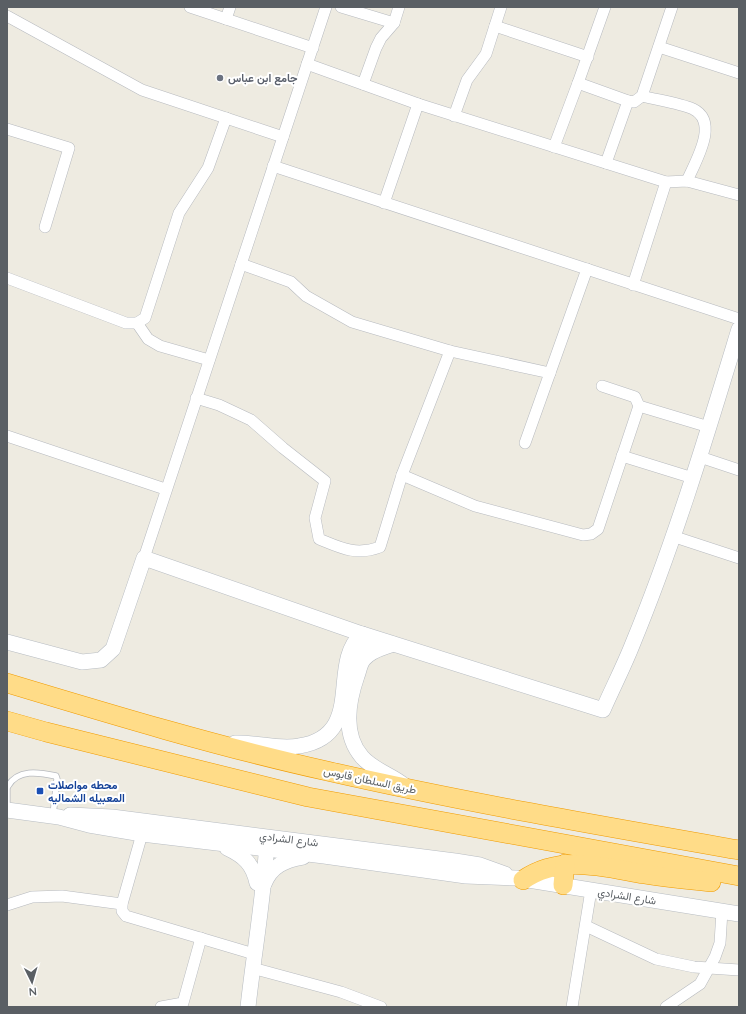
<svg xmlns="http://www.w3.org/2000/svg" width="746" height="1014" font-family="Quicksand,Vazirmatn,sans-serif">
<rect width="100%" height="100%" fill="#eeebe1"/>
<g fill="none" stroke-linecap="round" stroke-linejoin="round">
<defs>
<g id="lane">
<path d="M7,786V809"/>
<path d="M8,786C18,769 38,772 56,776L57,779L53,815"/>
</g>
<g id="street">
<path d="M190,7L313,48"/>
<path d="M341,7L394,23"/>
<path d="M605,7L578,83L628,101L634,102L642,96L672,7"/>
<path d="M7,16L142,90L283,137"/>
<path d="M226,19L230,7"/>
<path d="M495,26L588,57"/>
<path d="M659,47L739,73"/>
<path d="M307,64L418,104"/>
<path d="M363,84L376,48L381,38L394,23L399,7"/>
<path d="M642,96C657,100 679,103 693,109C720,122 695,162 687,181"/>
<path d="M454,116L467,80L486,54L501,7"/>
<path d="M7,129L69,148L45,227"/>
<path d="M554,147L578,83"/>
<path d="M606,163L628,101"/>
<path d="M273,166L739,319"/>
<path d="M384,203L418,104L666,182L687,181L739,195"/>
<path d="M241,264L291,282L306,296L352,322L450,351L550,373"/>
<path d="M7,278L126,323H137L145,318L179,213L208,168L226,118"/>
<path d="M633,285L666,182"/>
<path d="M137,323L148,339L160,346L209,360"/>
<path d="M196,398L219,405L251,420L283,448L325,481L315,518L319,539C341,548 356,556 380,547L402,475L450,351"/>
<path d="M639,406L709,427"/>
<path d="M7,436L165,489"/>
<path d="M525,443L587,269"/>
<path d="M622,456L693,478"/>
<path d="M700,457L739,470"/>
<path d="M402,475L475,506L583,535L591,534L598,529L639,406L635,397L602,386"/>
<path d="M672,536L739,558"/>
<path d="M144,558L326,7"/>
<path d="M142,834L122,904V911L126,916L254,954"/>
<path d="M7,905L32,897L62,896L122,904"/>
<path d="M586,926L656,959L694,967L739,970"/>
<path d="M252,968L341,992L381,1007"/>
<path d="M161,1007L183,1003L201,938"/>
<path d="M572,1007L591,890"/>
<path d="M666,1007L700,984L715,957L720,943L722,911"/>
</g>
<g id="secondary">
<path d="M7,642L82,662L101,660L113,649L144,558L362,634L603,710C613,687 624,666 633,643C675,541 707,434 739,329"/>
<path d="M393,644C383,648 371,650 364,659C360,663 359,671 357,676C348,702 342,734 362,757C373,770 392,775 405,786"/>
<path d="M235,743C256,742 278,750 299,746C367,735 327,664 362,634L365,641L363,659"/>
<path d="M7,810L59,817L89,825L142,834L324,856L466,876L516,878L739,914"/>
<path d="M70,815L112,817L455,861L480,865L505,874"/>
<path d="M227,848C244,856 253,864 257,883"/>
<path d="M264,884C271,866 285,860 303,857"/>
<path d="M248,1007C254,952 264,897 267,841"/>
</g>
<g id="highway">
<path d="M7,683C113,715 219,747 327,771C463,802 602,826 739,850"/>
<path d="M7,721L46,732L308,797L739,876"/>
<path d="M523,880C560,854 603,867 644,874C667,878 689,880 711,882"/>
<path d="M563,885L565,864"/>
</g>
</defs>
<use href="#lane" stroke="#b7babf" stroke-width="7"/>
<use href="#street" stroke="#b7babf" stroke-width="12"/>
<use href="#secondary" stroke="#b7bcc2" stroke-width="16"/>
<use href="#highway" stroke="#f09b00" stroke-width="20"/>
<use href="#lane" stroke="#fff" stroke-width="5.5"/>
<use href="#street" stroke="#fff" stroke-width="11"/>
<use href="#secondary" stroke="#fff" stroke-width="15"/>
<use href="#highway" stroke="#ffdc88" stroke-width="19"/>
</g>
<circle fill="#6b7280" stroke="#fff" stroke-width="1.5" cx="220" cy="78" r="4"/>
<rect fill="#1a4fb4" stroke="#fff" stroke-width="1.5" x="36" y="787" width="8" height="8" rx="2"/>
<g text-anchor="middle" dominant-baseline="central" stroke-width="4" stroke-linejoin="round" paint-order="stroke">
<g font-size="11" font-weight="bold" fill="#5b616d" stroke="#fff" text-anchor="start">
<text x="228" y="78">جامع ابن عباس</text>
</g>
<g font-size="11" fill="#5a5f64" stroke="#fff">
<text transform="translate(370 780) rotate(12)">طريق السلطان قابوس</text>
<text transform="translate(289 839) rotate(7)">شارع الشرادي</text>
<text transform="translate(627 896) rotate(9)">شارع الشرادي</text>
</g>
<g font-size="11" font-weight="bold" fill="#164399" stroke="#fff" text-anchor="start">
<text x="48" y="785">محطه مواصلات<tspan x="48" dy="13">المعبيله الشماليه</tspan></text>
</g>
</g>
<rect width="746" height="1014" fill="none" stroke="#5a5f64" stroke-width="16"/>
<g transform="translate(32 982) rotate(175)" stroke="#ffffff" stroke-width="3" paint-order="stroke">
<path d="M0-3L7 15L0 10L-7 15Z" fill="#5a5f64"/>
<text y="-6" font-size="11" font-weight="bold" text-anchor="middle" fill="#5a5f64">N</text>
</g>
</svg>
